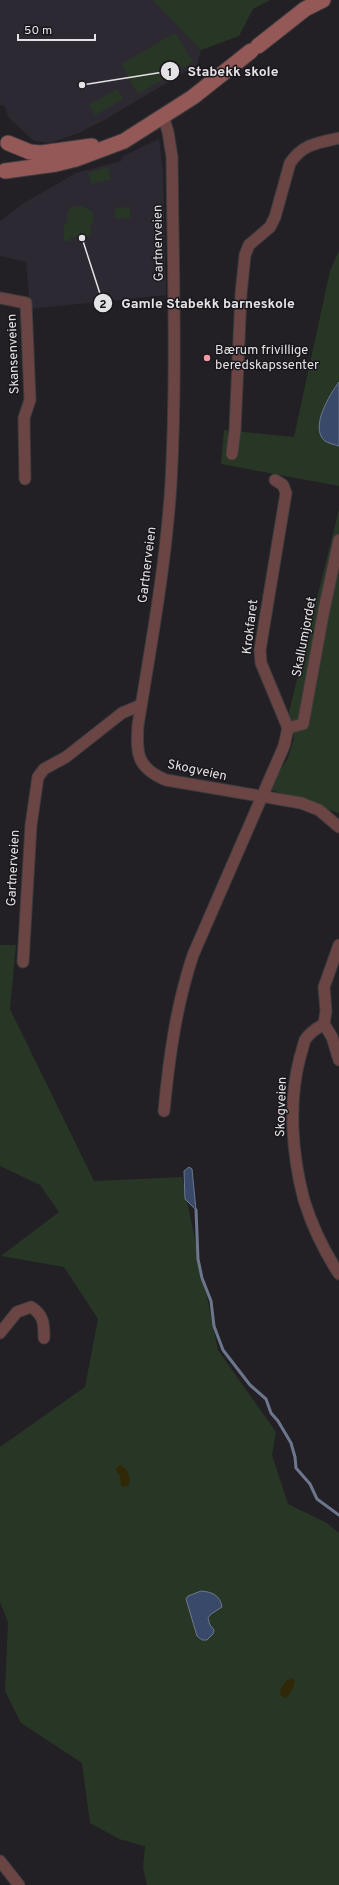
<svg xmlns="http://www.w3.org/2000/svg" width="339" height="1885" font-family="Overpass,sans-serif">
<rect width="100%" height="100%" fill="#222024"/>
<g fill="#2d2932">
<path d="M0,0H152L201,50L197,65L106,119L79,133L50,143L34,141L10,119L7,114L5,106L0,105Z"/>
<path d="M159,139L163,173L166,295L30,309L26,262L0,256V221L24,203L76,173L121,161L123,156Z"/>
</g>
<g fill="#283725">
<path d="M152,0H270L253,9L239,36L201,50Z"/>
<path d="M175,33L193,62L138,94L121,64Z"/>
<path d="M117,89L123,99L95,115L89,105Z"/>
<path d="M108,167L111,179L91,184L88,173Z"/>
<path d="M81,206L93,212V224L90,226L91,236L70,238V241H64V227L68,218L66,217L71,207Z"/>
<path d="M130,207V218L115,219V208Z"/>
<path d="M339,251V486L221,464L224,430L294,437L330,271Z"/>
<path d="M339,509V813L269,789L288,758L294,739L289,712Z"/>
<path d="M0,945H16L10,1009L94,1181L182,1177L218,1350L276,1432L272,1455L288,1504L327,1523L339,1533V1885H147L143,1868L145,1846L119,1839L90,1823L82,1763L21,1723L5,1691L8,1622L0,1602V1447L85,1387L98,1319L64,1267L1,1256L59,1212L40,1185L0,1166Z"/>
</g>
<g fill="#302807">
<path d="M120,1465C128,1468 132,1478 128,1486L124,1487L121,1485L120,1476L115,1469Z"/>
<path d="M292,1678L295,1682L291,1692L286,1698L281,1696L280,1690L286,1681Z"/>
</g>
<g fill="#394969" stroke="#6c778e">
<path d="M339,382V446C335,445 328,443 325,441C309,428 330,394 339,382Z"/>
<path d="M189,1167L192,1169L196,1210L185,1199L184,1171Z"/>
<path d="M201,1591C212,1592 220,1595 222,1607L211,1614L208,1618L210,1625L214,1630L213,1634L207,1640H202L197,1636L186,1599L188,1596Z"/>
</g>
<g fill="none" stroke-linecap="round" stroke-linejoin="round">
<path stroke="#6c778e" stroke-width="3" d="M196,1210L198,1259L202,1278L211,1301L214,1326L223,1350L250,1385L266,1399L271,1413L278,1421L291,1443L295,1457L296,1468L310,1484L317,1499L339,1515"/>
<defs>
<g id="street">
<path d="M163,115L168,132L172,157C173,266 177,375 171,483C166,564 151,645 138,725C136,754 137,768 166,780L301,803L319,810L339,827"/>
<path d="M0,298L26,303L30,400L24,418L25,479"/>
<path d="M232,454L235,430L241,294L245,255L249,245L270,227L275,217L290,163C303,144 317,143 339,138"/>
<path d="M288,728L303,724L324,610L339,540"/>
<path d="M339,945L324,987L326,1011L324,1024C317,1028 309,1033 305,1040C303,1045 302,1052 300,1057C288,1103 292,1155 304,1200C312,1226 324,1251 339,1274"/>
<path d="M23,962L31,825L38,777L44,769L66,757L122,713L141,705"/>
<path d="M324,1024L332,1037L339,1060"/>
<path d="M164,1111C169,1058 176,1006 193,955L284,746L288,728L261,663L260,650L286,493L283,485L275,480"/>
<path d="M0,1333L17,1312L31,1307C44,1315 44,1324 44,1338"/>
<path d="M0,1861L19,1885"/>
</g>
<g id="secondary">
<path d="M258,46L305,9L323,0"/>
<path d="M8,143L30,152L41,153L92,146"/>
<path d="M5,171L56,164L76,159L124,141L193,97L251,51"/>
</g>
</defs>
<use href="#street" stroke="#3d3b3f" stroke-width="13"/>
<use href="#secondary" stroke="#3d3b3f" stroke-width="17"/>
<use href="#street" stroke="#6b4543" stroke-width="11"/>
<use href="#secondary" stroke="#945856" stroke-width="15"/>
</g>
<circle fill="#f49aa5" stroke="#19171b" stroke-width="1.5" cx="207" cy="358" r="4"/>
<g text-anchor="middle" dominant-baseline="central" stroke-width="3" stroke-linejoin="round" paint-order="stroke">
<g font-size="13" fill="#e3e2e5" stroke="#19171b">
<text transform="translate(159 243) rotate(-91)">Gartnerveien</text>
<text transform="translate(14 354) rotate(-92)">Skansenveien</text>
<text transform="translate(148 565) rotate(-83)">Gartnerveien</text>
<text transform="translate(251 627) rotate(-83)">Krokfaret</text>
<text transform="translate(305 637) rotate(-79)">Skallumjordet</text>
<text transform="translate(197 771) rotate(12)">Skogveien</text>
<text transform="translate(14 868) rotate(-87)">Gartnerveien</text>
<text transform="translate(282 1107) rotate(-88)">Skogveien</text>
</g>
<g font-size="13" fill="#e3e2e5" stroke="#19171b" text-anchor="start">
<text x="215" y="351">Bærum frivillige<tspan x="215" dy="15">beredskapssenter</tspan></text>
</g>
</g>
<path fill="none" stroke="#e3e2e5" stroke-width="1.5" d="M82 85L170 71M82 238L103 303"/>
<g fill="#e3e2e5" stroke="#19171b" stroke-width="1.5">
<circle cx="82" cy="85" r="4"/>
<circle cx="82" cy="238" r="4"/>
<circle cx="170" cy="71" r="10"/>
<circle cx="103" cy="303" r="10"/>
</g>
<g font-size="12" text-anchor="middle" font-weight="bold" fill="#111">
<text x="170" y="76">1</text>
<text x="103" y="308">2</text>
</g>
<g font-size="14" text-anchor="middle" font-weight="bold" fill="#e3e2e5" stroke="#19171b" stroke-width="3" stroke-linejoin="round" paint-order="stroke">
<text x="233" y="76">Stabekk skole</text>
<text x="208" y="308">Gamle Stabekk barneskole</text>
</g>
<path d="M18 34v6h77v-6" fill="none" stroke="#e3e2e5" stroke-width="2"/>
<text x="24" y="34" font-size="12" fill="#e3e2e5" stroke="#19171b" stroke-width="3" paint-order="stroke">50 m</text>
</svg>
